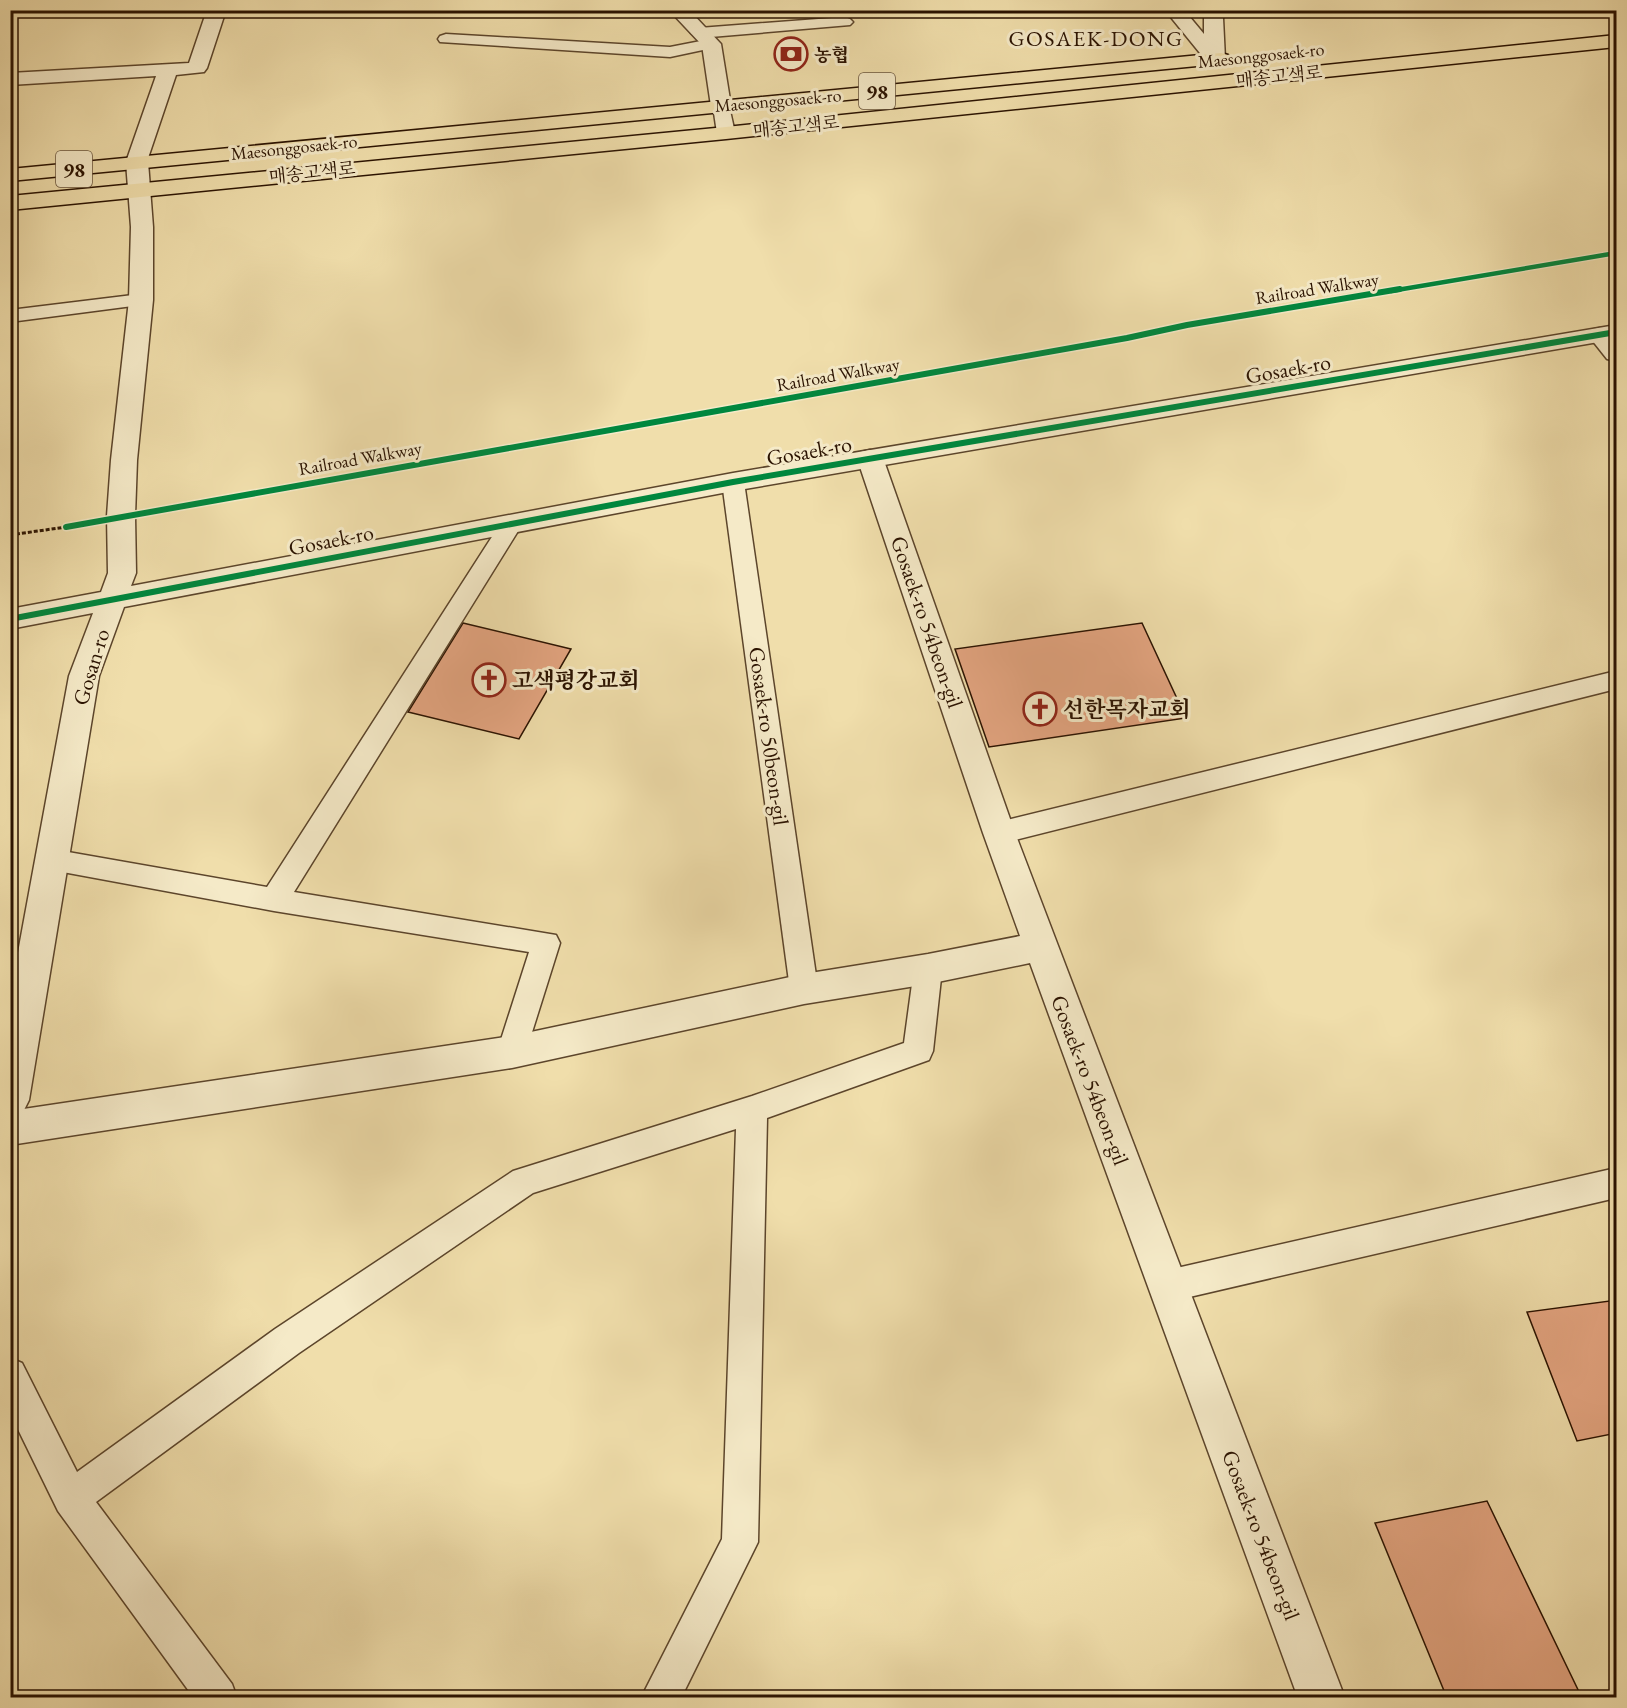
<svg xmlns="http://www.w3.org/2000/svg" width="1627" height="1708" font-family="'EB Garamond','Noto Serif KR',serif">
<rect width="100%" height="100%" fill="#f0deab"/>
<filter id="stains"><feTurbulence type="fractalNoise" baseFrequency=".00333" numOctaves="4"/><feColorMatrix values="0 0 0 0 .2 0 0 0 0 .09 0 0 0 0 .02 0 0 0 .5 -.17"/></filter>
<radialGradient id="worn" r=".72"><stop offset=".6" stop-color="#630" stop-opacity="0"/><stop offset="1" stop-color="#630" stop-opacity=".3"/></radialGradient>
<g fill="#e4a581" stroke="#2a1200" stroke-width="1.5">
<path d="M463,623L571,649L519,739L408,712Z"/>
<path d="M1142,623L1186,718L989,747L955,649Z"/>
<path d="M1617,1300V1433L1577,1441L1527,1312Z"/>
<path d="M1487,1501L1582,1698H1447L1375,1523Z"/>
</g>
<g fill="none" stroke-linecap="round" stroke-linejoin="round">
<defs>
<g id="service">
<path d="M845,17L850,19L853,22L850,25L699,38L691,33L699,28Z"/>
<path d="M446,34L670,47L711,39L719,44L717,47L670,57L440,42L438,39L440,36Z"/>
<path d="M721,101L729,106L735,133L732,137H720L717,133L713,106Z"/>
<path d="M141,294L148,296L151,300L148,304L10,322V310Z"/>
<path d="M733,475L741,477L744,482L818,989L814,998L804,1001L794,998L790,989L722,482L725,477Z"/>
<path d="M512,516L520,518L523,523L294,892L556,935L560,943L523,1061L512,1065L501,1061L497,1052L529,952L274,911L41,868L37,860L41,852L51,849L267,887L504,518Z"/>
<path d="M1616,671V689L999,844L990,840L986,833L990,826L999,822Z"/>
<path d="M928,957L938,960L942,969L933,1051L929,1060L767,1118L758,1542L681,1698H641L722,1539L736,1129L533,1193L299,1353L96,1502L232,1684L237,1698H194L58,1511L10,1413V1358L22,1363L77,1472L275,1329L513,1171L752,1096L904,1043L914,969L918,960Z"/>
<path d="M1616,1168V1198L1168,1302L1156,1297L1152,1286L1156,1275L1168,1270Z"/>
</g>
<g id="minor">
<path d="M32,10H51L48,16H34Z"/>
<path d="M207,10H226L207,68L204,72L176,75L145,167L137,168L129,167L126,162L156,76L10,85V73L189,63Z"/>
<path d="M669,10H689L721,44L731,106L728,110H714L711,106L702,45Z"/>
<path d="M1165,10H1184L1204,34V16L1206,12L1232,10L1223,18L1225,59L1222,63H1208Z"/>
<path d="M1600,328L1609,330L1616,339V361L1607,359L1588,335L1591,330Z"/>
<path d="M870,450L879,452L883,458L1015,833L1345,1698H1298L1030,963L928,984L804,1004L512,1068L10,1145V1111L512,1036L804,974L928,954L1020,936L983,833L857,458L861,452Z"/>
</g>
<path id="tertiary" d="M137,156L145,157L148,162L153,227V300L137,460L135,516L136,573L131,586L733,473L1616,325V339L733,491L124,607L99,676L29,1100L23,1112L10,1117V996L69,676L93,613L10,629V609L101,592L108,573L107,516L111,460L129,300L131,227L126,162L129,157Z"/>
<g id="primary">
<path d="M1616,35V47L726,139L10,210V196L726,127Z"/>
<path d="M1221,53L1228,55L1231,59L1228,63L10,181V169Z"/>
</g>
</defs>
<use href="#service" stroke="#5c452b" stroke-width="3"/>
<use href="#minor" stroke="#5c452b" stroke-width="3"/>
<use href="#tertiary" stroke="#5c452b" stroke-width="3"/>
<use href="#primary" stroke="#2a1200" stroke-width="3"/>
<path stroke="#2a1200" stroke-width="3" stroke-dasharray="4 2" stroke-linecap="butt" d="M10,535L66,527"/>
<use href="#service" fill="#f5eac8" fill-rule="evenodd"/>
<use href="#minor" fill="#f5eac8" fill-rule="evenodd"/>
<use href="#tertiary" fill="#f5eac8" fill-rule="evenodd"/>
<use href="#primary" fill="#f0deab" fill-rule="evenodd"/>
<defs>
<path id="cycleway-far1" d="M1391,291L1616,253"/>
<g id="cycleway">
<path d="M66,527L1127,338L1187,325L1400,289"/>
<path d="M10,619L733,482L1616,332"/>
</g>
</defs>
<use href="#cycleway-far1" stroke="#f5eac8" stroke-width="7"/>
<use href="#cycleway" stroke="#f5eac8" stroke-width="9"/>
<use href="#cycleway-far1" stroke="#00873e" stroke-width="4.5"/>
<use href="#cycleway" stroke="#00873e" stroke-width="6"/>
</g>
<defs>
<symbol id="bank-ring" viewBox="-11 -11 22 22"><circle r="9.5" fill="#f5eac8" stroke="#8f2418" stroke-width="1.5"/><path d="M-6-4H6V4H-6ZM0-2.3a2.3 2.3 0 1 0 0 4.6a2.3 2.3 0 1 0 0-4.6Z" fill="#8f2418"/></symbol>
<symbol id="church-ring" viewBox="-11 -11 22 22"><circle r="9.5" fill="#f5eac8" stroke="#8f2418" stroke-width="1.5"/><path d="M-1.2-6h2.4v3.5h3.3v2.4h-3.3V6h-2.4V-.1h-3.3v-2.4h3.3Z" fill="#8f2418"/></symbol>
</defs>
<g fill-rule="evenodd">
<use href="#bank-ring" x="772" y="35" width="38" height="38"/>
<use href="#church-ring" x="470" y="661" width="38" height="38"/>
<use href="#church-ring" x="1021" y="690" width="38" height="38"/>
</g>
<g text-anchor="middle" dominant-baseline="central" stroke-width="6" stroke-linejoin="round" paint-order="stroke">
<g font-size="18" font-weight="bold" fill="#2a1200" stroke="#f5eac8" text-anchor="start">
<text x="814" y="54">농협</text>
</g>
<g font-size="18" fill="#2a1200" stroke="#f5eac8">
<text transform="translate(1261 55) rotate(-6)">Maesonggosaek-ro</text>
<text transform="translate(1279 76) rotate(-6)">매송고색로</text>
<text transform="translate(778 100) rotate(-5)">Maesonggosaek-ro</text>
<text transform="translate(796 126) rotate(-6)">매송고색로</text>
<text transform="translate(294 147) rotate(-6)">Maesonggosaek-ro</text>
<text transform="translate(312 172) rotate(-6)">매송고색로</text>
<text transform="translate(1317 288) rotate(-9)">Railroad Walkway</text>
<text transform="translate(838 374) rotate(-10)">Railroad Walkway</text>
<text transform="translate(360 458) rotate(-10)">Railroad Walkway</text>
</g>
<g fill="#f5eac8" stroke="#67533c" stroke-width="1.5">
<rect x="859" y="73" width="36" height="36" rx="4.5"/>
<rect x="56" y="151" width="36" height="36" rx="4.5"/>
</g>
<g font-size="21" font-weight="bold" fill="#2a1200">
<text x="877" y="91">98</text>
<text x="74" y="169">98</text>
</g>
<g font-size="22" letter-spacing="1.5" fill="#2a1200" stroke="#f5eac8">
<text x="1096" y="38">GOSAEK-DONG</text>
</g>
<g font-size="22" fill="#2a1200" stroke="#f5eac8">
<text transform="translate(1288 369) rotate(-10)">Gosaek-ro</text>
<text transform="translate(809 451) rotate(-10)">Gosaek-ro</text>
<text transform="translate(331 540) rotate(-11)">Gosaek-ro</text>
<text transform="translate(927 622) rotate(71)">Gosaek-ro 54beon-gil</text>
<text transform="translate(91 667) rotate(-73)">Gosan-ro</text>
<text transform="translate(769 736) rotate(82)">Gosaek-ro 50beon-gil</text>
<text transform="translate(1090 1080) rotate(69)">Gosaek-ro 54beon-gil</text>
<text transform="translate(1261 1535) rotate(69)">Gosaek-ro 54beon-gil</text>
</g>
<g font-size="22" font-weight="bold" fill="#2a1200" stroke="#f5eac8" text-anchor="start">
<text x="512" y="680">고색평강교회</text>
<text x="1063" y="709">선한목자교회</text>
</g>
</g>
<rect width="1627" height="1708" fill="none" stroke="#f0deab" stroke-width="36"/>
<rect x="12" y="12" width="1603" height="1684" fill="none" stroke="#2a1200" stroke-width="3"/>
<rect x="18" y="18" width="1591" height="1672" fill="none" stroke="#2a1200" stroke-width="1.5"/>
<rect width="100%" height="100%" filter="url(#stains)"/>
<rect width="100%" height="100%" fill="url(#worn)"/>
</svg>
